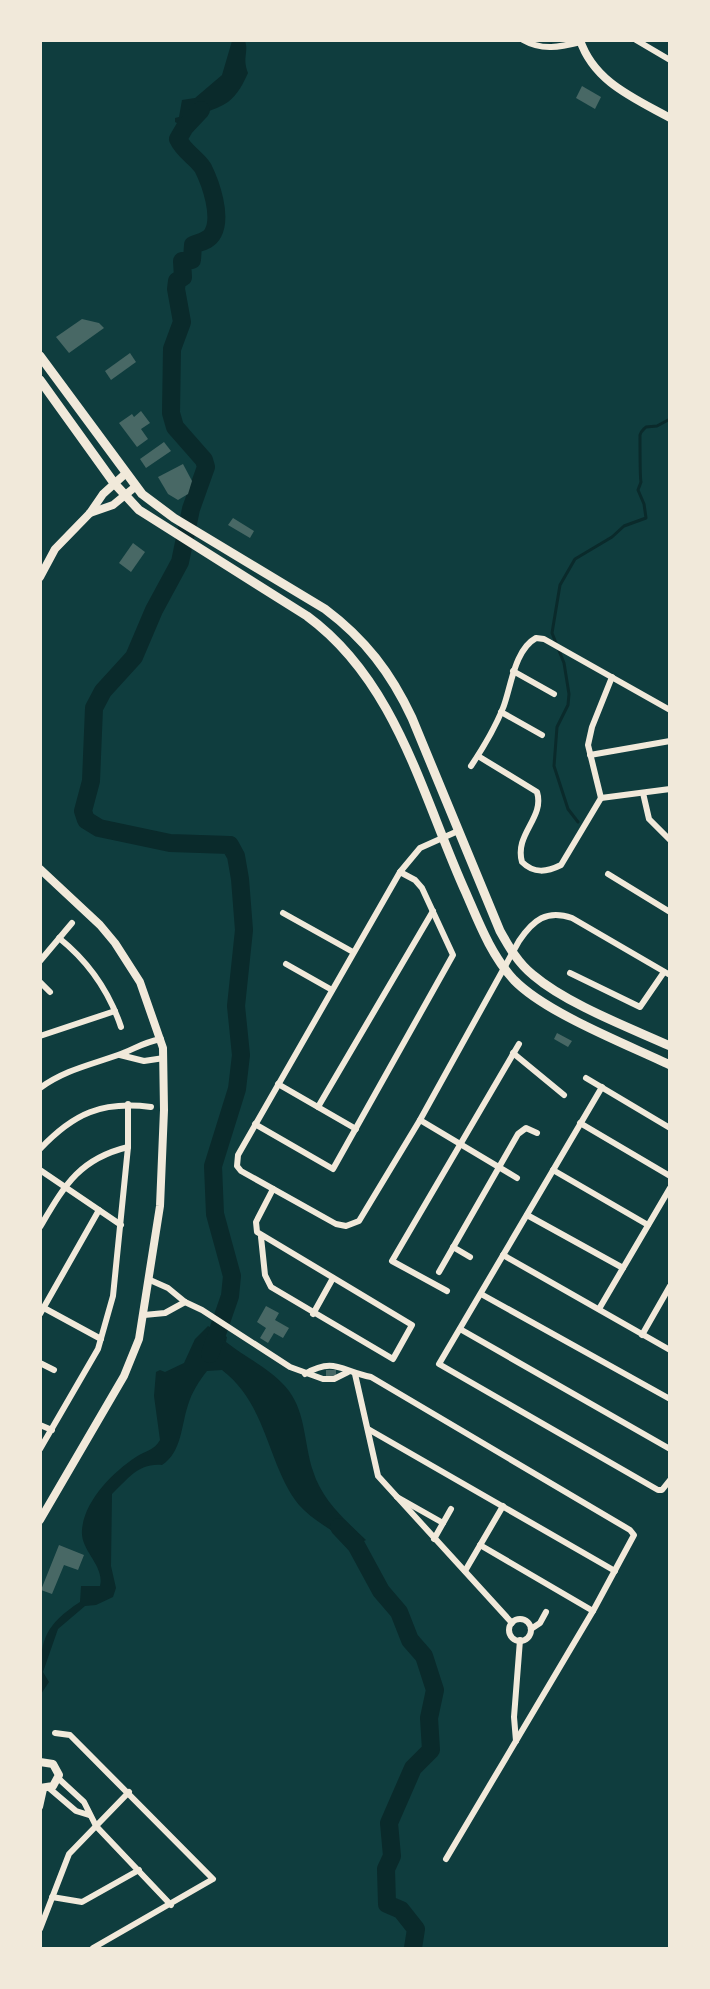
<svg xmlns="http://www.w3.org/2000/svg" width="710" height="1989" font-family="'Golos Text',sans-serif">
<rect width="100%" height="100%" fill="#0f3d3e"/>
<g fill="#0a2a2b">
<path d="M232,41H245C249,52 242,57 248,73C243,84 238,94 228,102C215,111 200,111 191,125L185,127L175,122V118L179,117L182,100L195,98L222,75Z"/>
<path d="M208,1326L227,1337L226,1342C246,1358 273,1370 289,1391C306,1414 304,1444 313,1471C322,1500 344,1519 366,1540L356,1545C338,1534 313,1521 299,1505C267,1465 268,1405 222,1370L207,1371C199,1381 192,1392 188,1405C181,1426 182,1452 162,1465C138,1463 128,1479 112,1494L111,1566L116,1588L113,1597L96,1605L85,1606L58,1629L43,1672L49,1682L41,1694C40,1647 38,1629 80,1602L81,1586H100C105,1565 80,1551 82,1530C84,1501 113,1472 136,1457C146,1450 154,1451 160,1440L154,1396L156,1372L160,1370L165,1372L184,1363L195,1339Z"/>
</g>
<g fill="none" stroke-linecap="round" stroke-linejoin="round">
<path stroke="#0a2a2b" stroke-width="3" d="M578,822L568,809L554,766L557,727L568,705L569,694L564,663L552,633L560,585L575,559L612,537L624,526L646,518L644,504L638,490L641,482C640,479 640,440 640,435C641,431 643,430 646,427L657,426L670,419"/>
<g stroke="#0a2a2b" stroke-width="18">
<path d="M201,110L185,127L178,139C184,152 196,157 203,168C211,184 222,216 213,233C209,241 200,242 193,245L192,260L182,261L183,277L177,281L176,289L182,322L172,349L171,413L175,427L204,460L206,467L191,509L180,562L154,610L134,657L103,691L94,708L91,781L83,811L86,820L99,828L170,843L230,845L236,856L240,879L244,930L236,1006L241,1055L237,1089L213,1166L215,1214L232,1276L230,1296L210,1354"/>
<path d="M339,1527L356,1545L381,1591L399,1612L410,1640L424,1656L435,1690L429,1718L431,1750L413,1768L389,1823L392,1856L386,1869L387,1904L401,1910L416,1929L413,1948"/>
</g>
</g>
<g fill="#486865">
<path d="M582,86L601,97L595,109L576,98Z"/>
<path d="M82,319L99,323L104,328L69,353L56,337Z"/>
<path d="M130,353L136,362L111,380L105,371Z"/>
<path d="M141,411L150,423L141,429L148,439L137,447L119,423L132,414L134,417Z"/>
<path d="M164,442L171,451L146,468L140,459Z"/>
<path d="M183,464L192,481L188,494L178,500L168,494L158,477Z"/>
<path d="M233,518L254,531L250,538L228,525Z"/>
<path d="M133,543L145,552L131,572L119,563Z"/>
<path d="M557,1033L572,1041L568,1047L554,1039Z"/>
<path d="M266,1306L279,1313L275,1320L289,1328L283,1338L274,1333L268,1343L260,1338L266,1328L257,1322Z"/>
<rect x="326" y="1370" width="10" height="6"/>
<path d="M59,1545L84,1555L78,1570L64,1565L52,1594L41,1590Z"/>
</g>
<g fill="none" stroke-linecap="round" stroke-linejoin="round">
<g stroke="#f1e9da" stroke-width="6">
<path d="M523,40C542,51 560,47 581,42"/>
<path d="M636,40L670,60"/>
<path d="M513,671L554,694"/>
<path d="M501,712L542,735"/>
<path d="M590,755L670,741"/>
<path d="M478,756L537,792C545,818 514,834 522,862C534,874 547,872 561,865L601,798"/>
<path d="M471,766C483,748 495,728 503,708C511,688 514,650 536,638L544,639L670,710"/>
<path d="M643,793L649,819L670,840"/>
<path d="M601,798L588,745L592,727L612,677"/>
<path d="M601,798L670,789"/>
<path d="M458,831L420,848L400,872L238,1155L237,1166L241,1171L336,1224L346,1226L359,1221L420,1120L519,941C533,920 547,909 572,918L670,975"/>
<path d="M608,874L670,912"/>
<path d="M283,913L353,952"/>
<path d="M59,938C89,962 109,991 121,1027"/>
<path d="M40,961L72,923"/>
<path d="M286,964L332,990"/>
<path d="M570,973L640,1007L664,972"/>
<path d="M40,982L50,992"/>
<path d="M40,1036L115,1011"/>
<path d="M513,1053L564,1095"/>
<path d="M120,1055L144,1061L164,1058"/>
<path d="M586,1078L670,1128"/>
<path d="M278,1084L356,1129"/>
<path d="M602,1087L439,1364L658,1490H662L670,1480"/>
<path d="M40,1088C65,1070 90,1065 118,1055C135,1049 141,1043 161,1039"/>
<path d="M318,1107L433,911"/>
<path d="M420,1120L517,1178"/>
<path d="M580,1123L670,1176"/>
<path d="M255,1124L333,1169L453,955L422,888L415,880L400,872"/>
<path d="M40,1149C74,1113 102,1101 151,1107"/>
<path d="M40,1170L121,1225"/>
<path d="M553,1170L648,1225"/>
<path d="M527,1215L623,1268"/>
<path d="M40,1227C65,1185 79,1159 128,1147"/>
<path d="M261,1237L265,1275L271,1287L393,1359L412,1325L257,1232L256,1222L273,1189"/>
<path d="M453,1247L470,1257"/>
<path d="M503,1255L670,1350"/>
<path d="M439,1272L518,1134L526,1128L537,1133"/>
<path d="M150,1280L168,1288L185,1302L202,1310L290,1367L323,1379H334L348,1372"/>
<path d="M447,1291L392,1261L519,1044"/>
<path d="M481,1294L670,1399"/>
<path d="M44,1308L101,1339"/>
<path d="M599,1309L670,1188"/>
<path d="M40,1314L99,1210"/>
<path d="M313,1314L333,1278"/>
<path d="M144,1315L165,1313L185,1302"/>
<path d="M460,1329L670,1449"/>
<path d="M642,1335L670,1286"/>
<path d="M40,1363L54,1370"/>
<path d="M305,1374C334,1357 341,1371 371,1377L630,1530L634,1535L593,1611L446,1859"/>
<path d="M355,1374L378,1476L512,1623"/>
<path d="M40,1425L52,1430"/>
<path d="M368,1429L615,1571"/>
<path d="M40,1449L98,1349L113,1296L128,1147V1104"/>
<path d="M397,1497L443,1523"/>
<path d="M434,1539L451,1509"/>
<path d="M480,1545L593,1611"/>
<path d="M465,1571L503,1506"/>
<circle cx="520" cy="1630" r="11"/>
<path d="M531,1629L540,1623L546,1612"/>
<path d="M55,1733L70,1735L213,1879L93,1948"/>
<path d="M516,1741L514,1717L520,1640"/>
<path d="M58,1778L84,1802L96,1826L171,1905"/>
<path d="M49,1788L76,1811L89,1815"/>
<path d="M40,1807L44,1789"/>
<path d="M52,1897L82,1902L139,1870"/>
<path d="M40,1929L69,1854L129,1792"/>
</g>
<g stroke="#f1e9da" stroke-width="8">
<path d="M580,40C594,82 634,98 670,118"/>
<path d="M90,513L113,505L135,487"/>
<path d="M40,577L55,549L90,513L103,494L125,474"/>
<path d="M40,869L100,925L115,943L140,982L163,1048L164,1110L160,1206L139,1339L124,1376L40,1520"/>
<path d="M40,1762L53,1764L59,1775L53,1786L40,1788"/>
</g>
<g stroke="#f1e9da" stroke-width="9">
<path d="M40,356L142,494L174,518L325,609C365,639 391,673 412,718L500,931C509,947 518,963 533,975C567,1004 628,1027 670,1046"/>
<path d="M40,380L114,483L139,510L307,616C397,682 422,796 466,893C479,923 491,955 514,980C546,1013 626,1044 670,1065"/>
</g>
</g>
<rect width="710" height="1989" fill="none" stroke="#f1e9da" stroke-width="84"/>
</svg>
